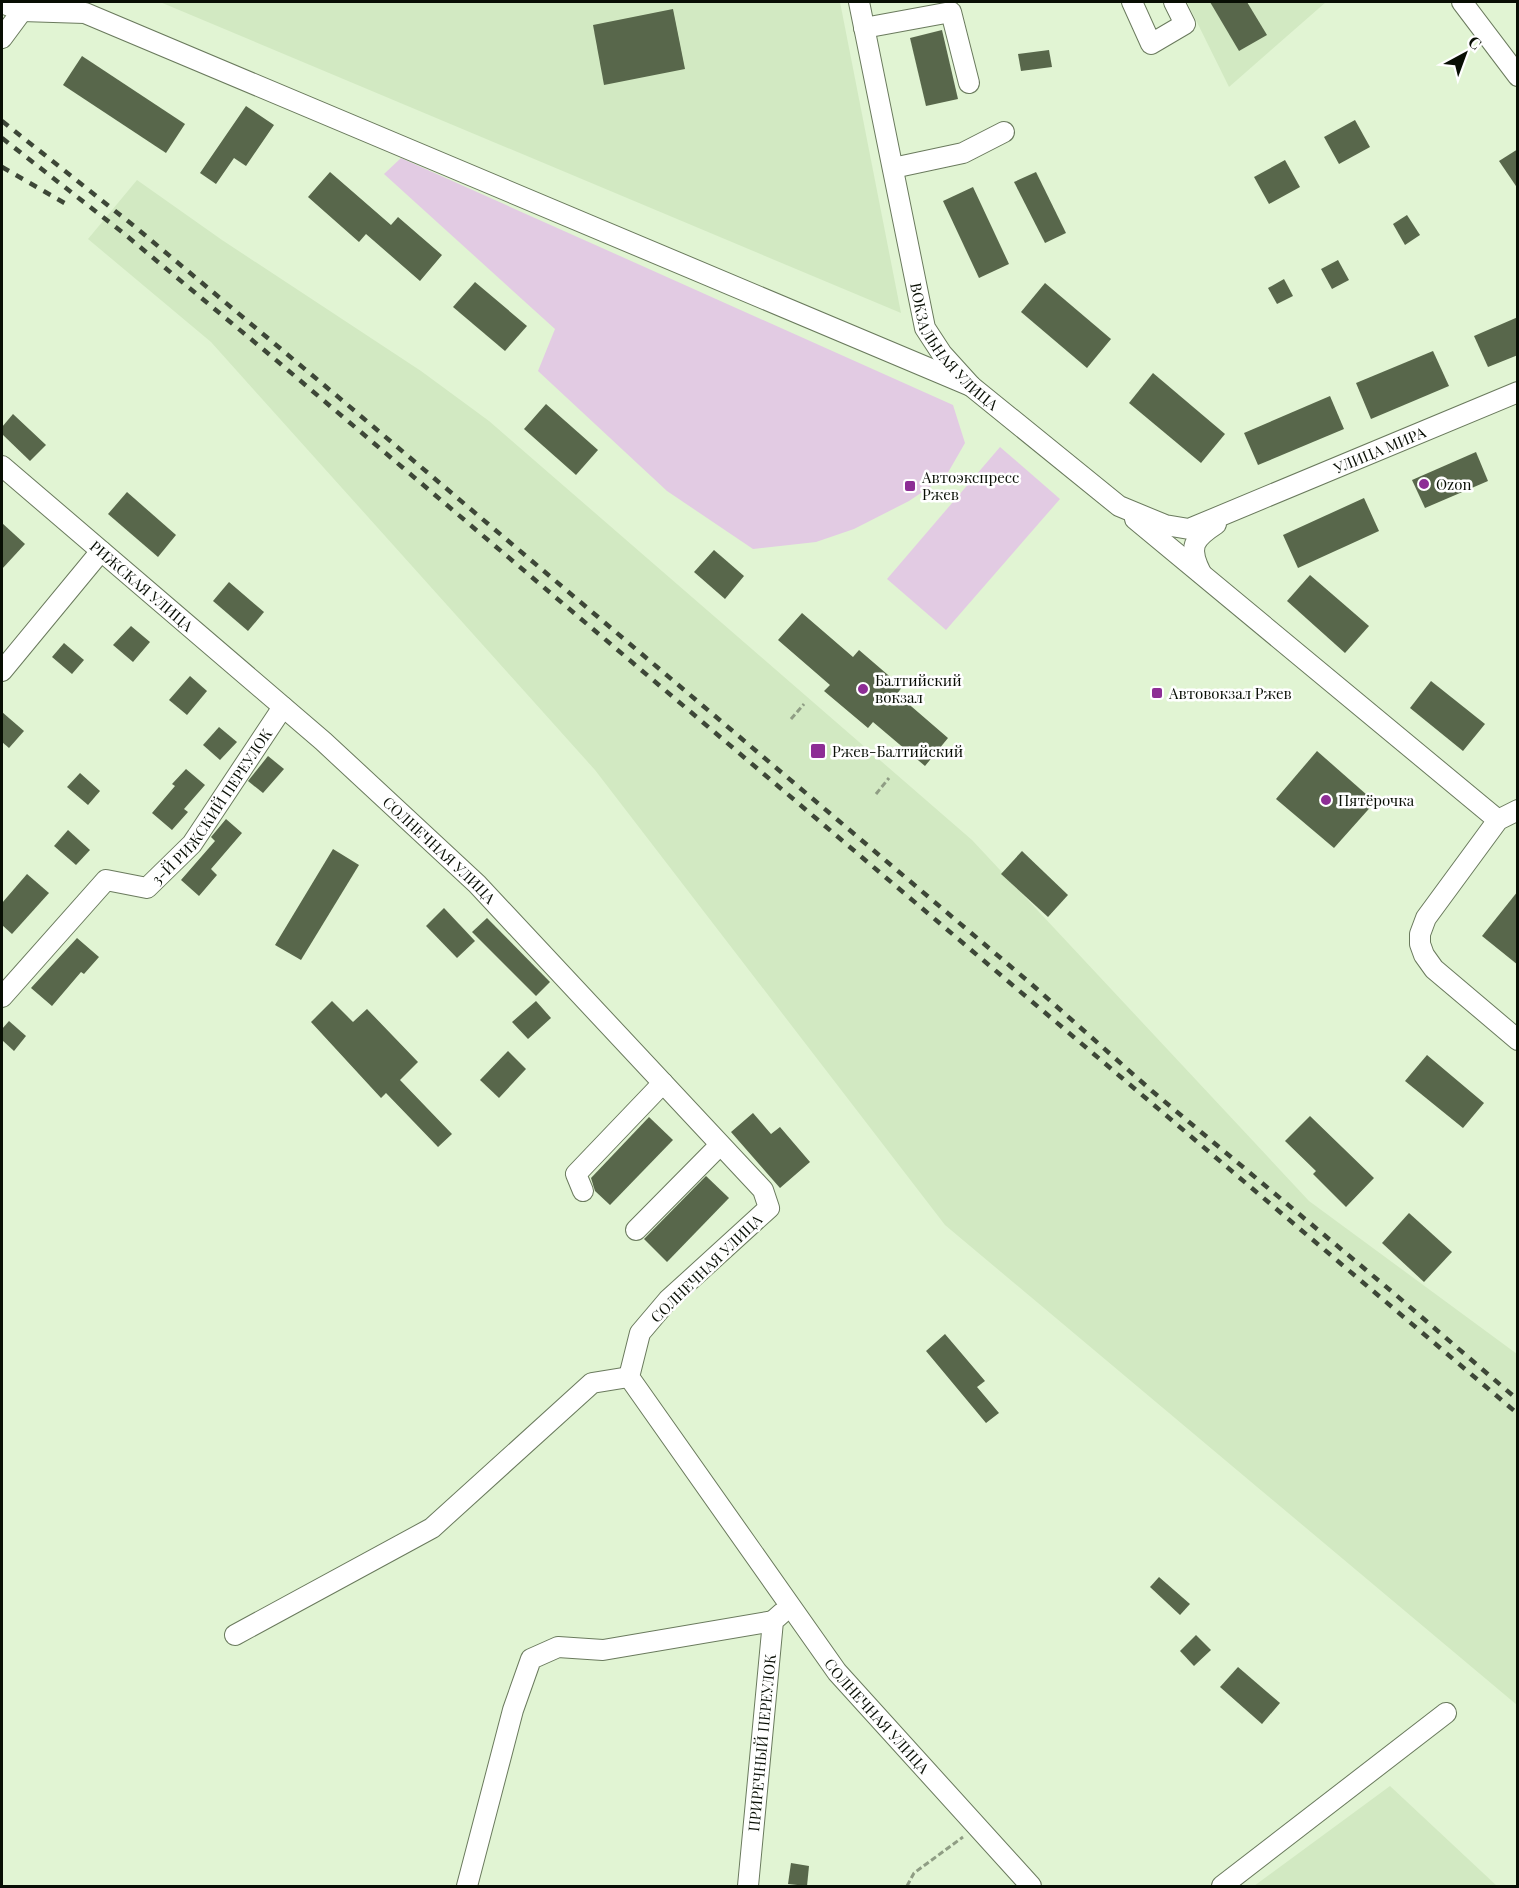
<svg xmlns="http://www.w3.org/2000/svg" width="1519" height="1888" font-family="'Playfair Display',serif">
<rect width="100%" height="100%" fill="#e1f4d3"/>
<g fill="#d2e9c2">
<path d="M160,2H840L901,313Z"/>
<path d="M1187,2H1326L1229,87Z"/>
<path d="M137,180L222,240L421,371L489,421L972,840L1309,1201L1517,1354V1705L945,1225L595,770L211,342L88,239Z"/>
<path d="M1390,1786L1497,1886H1254Z"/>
</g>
<g fill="#e2cbe3">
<path d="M401,158L953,405L965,443L946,476L909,501L854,529L816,542L753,549L667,491L538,371L555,329L384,174Z"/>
<path d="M1000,447L1060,499L946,630L887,579Z"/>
</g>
<g fill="#58674b">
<path d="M1210,2H1247L1267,35L1239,51Z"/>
<path d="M673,9L685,69L604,85L593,25Z"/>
<path d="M942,30L958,99L926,106L910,38Z"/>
<path d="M1049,50L1052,67L1021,71L1018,54Z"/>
<path d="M82,56L185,124L166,153L63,85Z"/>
<path d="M246,106L274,125L246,166L234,158L216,184L200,173Z"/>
<path d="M1355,120L1370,147L1339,164L1324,137Z"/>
<path d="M1518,149V189L1499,161Z"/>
<path d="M1285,160L1300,187L1269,204L1254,177Z"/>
<path d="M330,172L391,225L398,217L442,255L420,281L366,234L359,242L308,197Z"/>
<path d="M1036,172L1066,233L1045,243L1014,182Z"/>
<path d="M973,187L1009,264L979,278L943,201Z"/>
<path d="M1407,215L1420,235L1405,245L1393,224Z"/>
<path d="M1338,260L1349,280L1332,289L1321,269Z"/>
<path d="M1284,279L1293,296L1277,304L1268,288Z"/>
<path d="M475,282L527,326L505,351L453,307Z"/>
<path d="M1045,283L1111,339L1087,368L1021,312Z"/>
<path d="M1518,317V355L1488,367L1474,336Z"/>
<path d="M1433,351L1449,386L1371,419L1356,383Z"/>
<path d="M1153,373L1225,434L1201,463L1129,403Z"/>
<path d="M1330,396L1344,429L1258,465L1244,433Z"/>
<path d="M546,404L598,450L576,475L524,429Z"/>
<path d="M13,414L46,445L30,461L2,434V427Z"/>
<path d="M1476,452L1488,481L1425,508L1412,480Z"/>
<path d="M127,492L176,535L158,557L108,514Z"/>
<path d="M1364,498L1379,531L1298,568L1283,535Z"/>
<path d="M2,523L25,544L2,569Z"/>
<path d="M714,550L744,576L725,599L694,572Z"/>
<path d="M1310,575L1369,626L1345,653L1287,601Z"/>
<path d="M229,582L264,612L248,631L213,601Z"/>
<path d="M802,613L853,657L859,650L902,687L897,694L948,738L925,766L873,722L868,728L824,691L830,685L778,640Z"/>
<path d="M131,626L150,642L133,662L113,645Z"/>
<path d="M64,643L84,660L72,674L52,657Z"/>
<path d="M190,676L207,691L187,715L169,700Z"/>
<path d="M1431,681L1485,724L1463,751L1410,708Z"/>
<path d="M2,712L24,731L9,748L2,742Z"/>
<path d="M219,727L237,742L220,760L203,745Z"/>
<path d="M1317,751L1375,802L1334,848L1276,799Z"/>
<path d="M268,756L284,769L263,793L248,781Z"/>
<path d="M186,769L205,785L184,809L188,812L172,830L152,813L175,786L172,784Z"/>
<path d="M80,773L100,791L88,805L67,787Z"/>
<path d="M226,819L242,833L211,869L217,875L199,896L181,880L215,841L211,837Z"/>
<path d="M68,830L90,850L76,865L54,846Z"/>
<path d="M333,849L359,865L301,960L275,945Z"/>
<path d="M1022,851L1068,895L1048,917L1001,874Z"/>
<path d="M27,874L49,893L12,934L2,925V903Z"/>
<path d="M1518,891V965L1482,936Z"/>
<path d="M444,908L475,941L457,958L426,926Z"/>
<path d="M487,918L550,982L536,996L472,932Z"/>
<path d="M77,938L99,957L84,974L81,972L52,1006L31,988Z"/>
<path d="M332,1001L353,1022L367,1009L418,1062L400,1080L452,1134L438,1147L386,1093L381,1098L311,1022Z"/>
<path d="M536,1001L551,1018L528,1039L512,1022Z"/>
<path d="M9,1021L26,1036L14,1051L2,1040V1029Z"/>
<path d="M508,1051L526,1069L499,1098L480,1080Z"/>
<path d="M1427,1055L1484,1103L1463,1128L1405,1081Z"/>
<path d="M753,1113L771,1134L780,1127L810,1162L780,1188L731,1132Z"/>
<path d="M1310,1116L1374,1178L1346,1207L1313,1174L1316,1171L1285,1141Z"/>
<path d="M649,1117L673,1140L610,1205L595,1191L591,1178Z"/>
<path d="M706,1176L729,1198L667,1262L644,1239Z"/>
<path d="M1409,1213L1452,1252L1424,1282L1382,1243Z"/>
<path d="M945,1334L985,1381L977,1387L999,1413L986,1423L926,1351Z"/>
<path d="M1159,1577L1190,1604L1180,1615L1150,1587Z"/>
<path d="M1196,1635L1211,1650L1194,1666L1180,1651Z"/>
<path d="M1238,1667L1280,1703L1262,1724L1220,1687Z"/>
<path d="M791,1863L809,1866L807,1886L788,1884Z"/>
</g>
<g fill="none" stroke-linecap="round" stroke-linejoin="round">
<defs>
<g id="minor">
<path id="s1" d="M859,2L925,328L942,354L971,386L1119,506L1165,525L1189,529L1518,392"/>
<path d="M1132,2L1151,44L1185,24L1174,2"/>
<path d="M1462,2L1518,76"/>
<path d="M2,3L22,11L85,13L971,386"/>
<path d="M864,28L951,12L969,83"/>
<path d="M2,38L22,11"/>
<path d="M893,168L963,153L1004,132"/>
<path id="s2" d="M2,466L323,741L477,884L763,1190L769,1208L668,1300L640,1333L629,1377L837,1672L1031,1886"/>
<path d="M1135,519L1498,820"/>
<path d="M1201,573C1188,547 1193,539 1216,524"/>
<path d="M2,671L101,551"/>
<path d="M1518,810L1498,820L1426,918L1420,934V944L1424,955L1434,969L1518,1040"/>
<path id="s3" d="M2,997L106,880L147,888L192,844L283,707"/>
<path d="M583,1191L576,1174L663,1083"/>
<path d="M636,1230L720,1145"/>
<path d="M235,1635L432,1528L592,1383L629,1377"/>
<path d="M467,1886L513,1710L531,1659L558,1647L603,1650L773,1621"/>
<path id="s4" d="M748,1886L773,1621L782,1613"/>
<path d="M1222,1886L1446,1713"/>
</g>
</defs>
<use href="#minor" stroke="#6a7a5d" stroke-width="22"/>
<g stroke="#8f9d84" stroke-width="3" stroke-dasharray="6 3" stroke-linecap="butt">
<path d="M791,719L804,704"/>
<path d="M876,794L889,778"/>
<path d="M907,1886L914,1873L963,1837"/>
</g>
<use href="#minor" stroke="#fff" stroke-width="20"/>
<g stroke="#3d4737" stroke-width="4.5" stroke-dasharray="8 8" stroke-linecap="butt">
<path d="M2,121L134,226L343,401L1029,982L1152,1091L1396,1295L1518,1400"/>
<path d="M2,138L122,232L270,355L1518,1414"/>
<path d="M2,167L68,205"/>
</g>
</g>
<g fill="#8d2d95" stroke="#fff" stroke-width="2">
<circle cx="1424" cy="484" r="6"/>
<rect x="904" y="480" width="12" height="12" rx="3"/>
<circle cx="863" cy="689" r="6"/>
<rect x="1151" y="687" width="12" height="12" rx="3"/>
<rect x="810" y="743" width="16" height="16" rx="3"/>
<circle cx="1326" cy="800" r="6"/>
</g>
<g text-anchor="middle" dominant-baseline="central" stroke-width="5" stroke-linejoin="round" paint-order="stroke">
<g font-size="15" fill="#080e04" stroke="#fff">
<text stroke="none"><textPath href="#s1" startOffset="363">ВОКЗАЛЬНАЯ УЛИЦА</textPath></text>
<text stroke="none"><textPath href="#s1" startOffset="878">УЛИЦА МИРА</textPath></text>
<text stroke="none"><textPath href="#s2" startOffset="184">РИЖСКАЯ УЛИЦА</textPath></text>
<text stroke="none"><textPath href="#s3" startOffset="303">3-Й РИЖСКИЙ ПЕРЕУЛОК</textPath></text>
<text stroke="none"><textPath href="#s2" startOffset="582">СОЛНЕЧНАЯ УЛИЦА</textPath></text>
<text transform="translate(706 1268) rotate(-44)">СОЛНЕЧНАЯ УЛИЦА</text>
<text stroke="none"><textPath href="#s2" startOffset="1716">СОЛНЕЧНАЯ УЛИЦА</textPath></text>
<text stroke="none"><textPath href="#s4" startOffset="144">ПРИРЕЧНЫЙ ПЕРЕУЛОК</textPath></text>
</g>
<g font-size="15" fill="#080e04" stroke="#fff" text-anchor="start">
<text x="922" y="477">Автоэкспресс<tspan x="922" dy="17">Ржев</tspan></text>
<text x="1436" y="484">Ozon</text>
<text x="875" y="680">Балтийский<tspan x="875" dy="17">вокзал</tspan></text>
<text x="1169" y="693">Автовокзал Ржев</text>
<text x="832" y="751">Ржев-Балтийский</text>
<text x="1338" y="800">Пятёрочка</text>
</g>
</g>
<rect width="1519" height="1888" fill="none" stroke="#080e04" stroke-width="6"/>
<g transform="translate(1465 54) rotate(41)" stroke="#ffffff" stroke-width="4.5" paint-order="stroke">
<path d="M0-4.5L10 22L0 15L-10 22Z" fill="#080e04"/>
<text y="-9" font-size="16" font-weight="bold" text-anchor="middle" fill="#080e04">С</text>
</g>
</svg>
